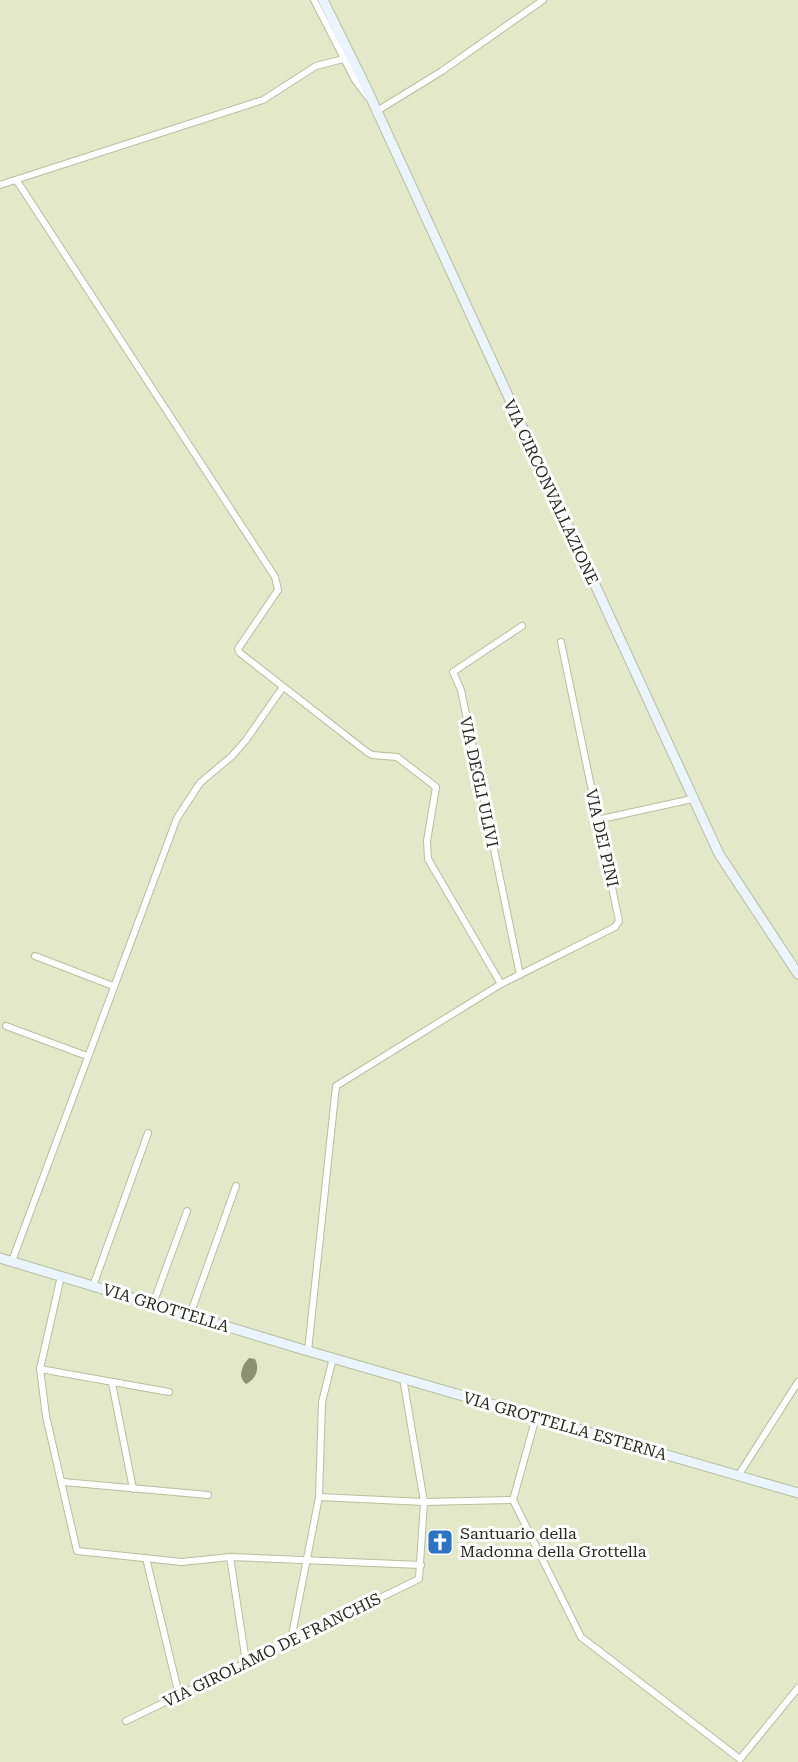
<svg xmlns="http://www.w3.org/2000/svg" width="798" height="1762" font-family="'Roboto Serif',serif">
<rect width="100%" height="100%" fill="#e2e8c8"/>
<path fill="#8b9172" d="M249,1358L255,1359C260,1369 256,1379 246,1384C237,1377 242,1365 249,1358Z"/>
<g fill="none" stroke-linecap="round" stroke-linejoin="round">
<defs>
<g id="street">
<path d="M314,0L355,80L367,96"/>
<path d="M377,111L442,71L543,0"/>
<path d="M15,180L263,100L316,66L351,57"/>
<path d="M0,185L15,180L19,184L275,577L278,590L238,649L240,653L367,752L372,755L397,757L436,787L427,841L428,859L501,984"/>
<path d="M597,820L692,799"/>
<path d="M35,956L113,986"/>
<path d="M520,975L461,690L453,672L522,626"/>
<path d="M6,1026L87,1056"/>
<path d="M12,1261L177,818L200,783L232,756L246,740L283,687"/>
<path d="M61,1276L40,1369L46,1416L77,1551L182,1562L230,1557L421,1565"/>
<path d="M93,1286L148,1133"/>
<path d="M153,1304L187,1211"/>
<path d="M190,1315L236,1186"/>
<path d="M308,1351L336,1086L501,984L615,927L619,921L561,642"/>
<path d="M40,1369L169,1392"/>
<path d="M112,1383L133,1489"/>
<path d="M536,1417L513,1500L581,1637L740,1759L798,1688"/>
<path d="M738,1476L798,1382"/>
<path d="M63,1482L208,1495"/>
<path d="M319,1497L424,1502L403,1378"/>
<path d="M230,1557L246,1662"/>
<path d="M146,1558L179,1695"/>
<path d="M291,1640L319,1497L322,1402L333,1358"/>
<path d="M126,1721L419,1579L424,1502L513,1500"/>
</g>
<g id="secondary">
<path d="M323,0L365,85L719,854L798,974"/>
<path d="M0,1258L308,1351L798,1493"/>
</g>
</defs>
<use href="#street" stroke="#b8bf9f" stroke-width="8"/>
<use href="#secondary" stroke="#b8bf9f" stroke-width="11"/>
<use href="#street" stroke="#fff" stroke-width="6"/>
<use href="#secondary" stroke="#ebf3fd" stroke-width="9"/>
</g>
<defs>
<symbol id="church-square" viewBox="-11 -11 22 22"><rect x="-9" y="-9" width="18" height="18" rx="4" fill="#2c73c4" stroke="#fff"/><path d="M-1.2-6h2.4v3.5h3.3v2.4h-3.3V6h-2.4V-.1h-3.3v-2.4h3.3Z" fill="#fff"/></symbol>
</defs>
<g fill-rule="evenodd">
<use href="#church-square" x="425" y="1527" width="30" height="30"/>
</g>
<g text-anchor="middle" dominant-baseline="central" stroke-width="6" stroke-linejoin="round" paint-order="stroke">
<g font-size="16" fill="#282a1e" stroke="#fff">
<text transform="translate(551 492) rotate(65)">VIA CIRCONVALLAZIONE</text>
<text transform="translate(479 782) rotate(78)">VIA DEGLI ULIVI</text>
<text transform="translate(602 838) rotate(77)">VIA DEI PINI</text>
<text transform="translate(166 1308) rotate(17)">VIA GROTTELLA</text>
<text transform="translate(565 1426) rotate(16)">VIA GROTTELLA ESTERNA</text>
<text transform="translate(272 1650) rotate(-26)">VIA GIROLAMO DE FRANCHIS</text>
</g>
<g font-size="16" fill="#282a1e" stroke="#fff" text-anchor="start">
<text x="460" y="1533">Santuario della<tspan x="460" dy="18">Madonna della Grottella</tspan></text>
</g>
</g>
</svg>
